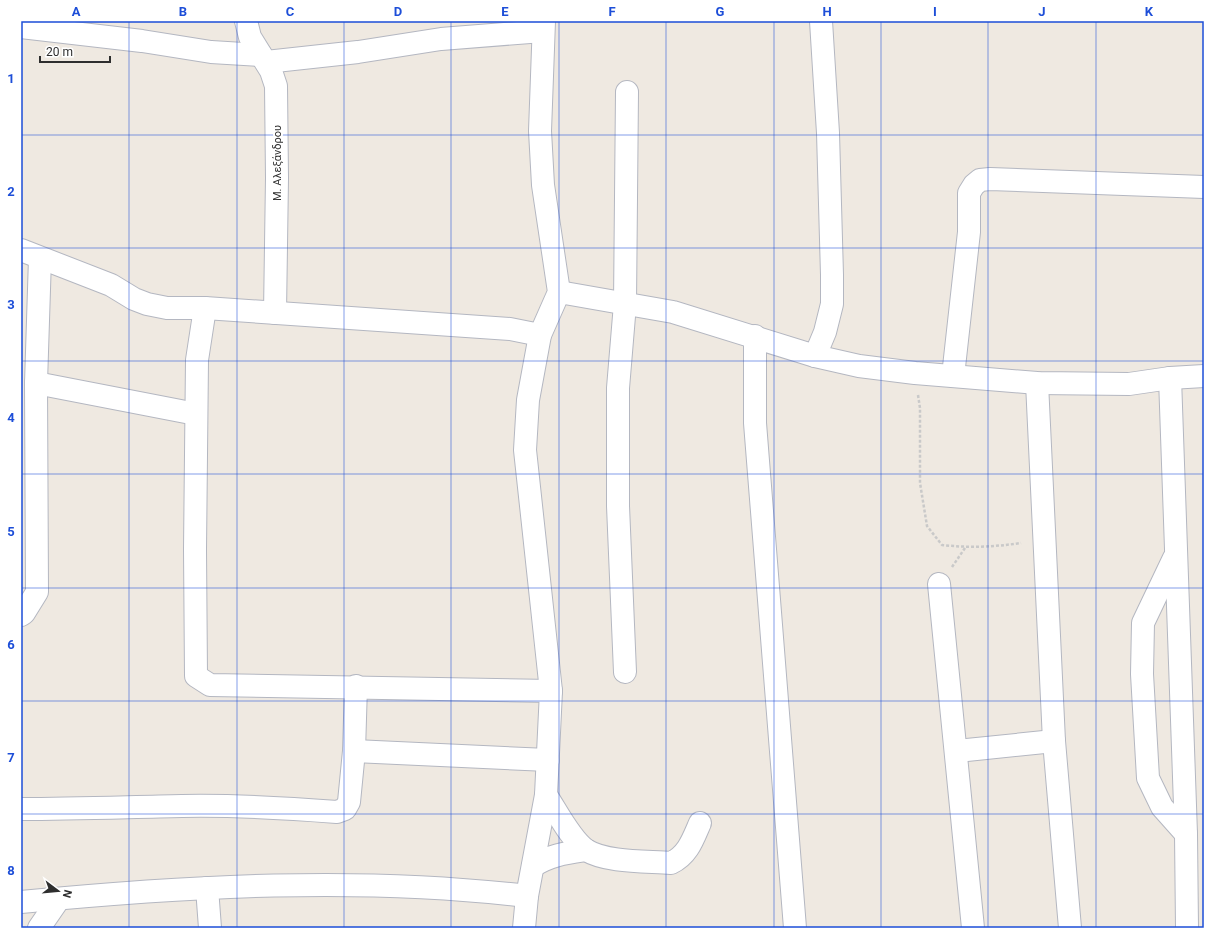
<svg xmlns="http://www.w3.org/2000/svg" width="1225" height="949" font-family="Roboto,sans-serif">
<rect width="100%" height="100%" fill="#efe9e1"/>
<g fill="none" stroke-linecap="round" stroke-linejoin="round">
<defs>
<g id="minor">
<path d="M246,21L250,37L271,71L276,86L277,178L275,313"/>
<path d="M21,27L142,41L211,52L261,55"/>
<path d="M266,62L358,52L441,39L543,31"/>
<path d="M21,250L111,285L134,299L147,304L167,308H205L510,329L540,335"/>
<path d="M559,292L673,312L815,356L859,366L915,373L1037,383L1129,384L1170,378L1204,376"/>
<path d="M205,308L197,360L195,550L196,676L210,685L551,691"/>
<path d="M755,336V423L795,928"/>
<path d="M815,356L825,332L832,304V275L828,133L821,21"/>
<path d="M953,376L969,232V193L974,185L980,180L990,179L1204,187"/>
<path d="M1170,378L1186,834L1187,928"/>
<path d="M36,383L196,414"/>
<path d="M1037,383L1054,741L1070,928"/>
<path d="M1174,558L1143,623L1142,674L1148,778L1162,807L1186,834"/>
<path d="M939,584L973,928"/>
<path d="M21,615L24,613L37,592L36,383L40,258"/>
<path d="M625,672L618,506V388L625,304L627,92"/>
<path d="M354,751L548,760"/>
<path d="M957,751L1054,741"/>
<path d="M546,795C556,810 571,840 586,850C607,863 647,861 671,863C688,855 693,839 700,823"/>
<path d="M21,809C75,809 128,807 182,806C234,805 286,808 337,812L345,809L349,802L354,751L356,686"/>
<path d="M533,866C550,855 566,853 586,850"/>
<path d="M207,888L210,928"/>
<path d="M21,902C189,886 359,876 527,896"/>
<path d="M39,928L59,899"/>
<path d="M524,928L527,896L546,795L551,691L525,450L528,400L540,335L559,292L543,185L540,131L544,21"/>
</g>
</defs>
<use href="#minor" stroke="#b4b7c1" stroke-width="24"/>
<g stroke="#c9c9c9" stroke-width="2.5" stroke-dasharray="3 2" stroke-linecap="butt">
<path d="M918,395L920,408V483L927,526L942,545C969,548 994,547 1021,543"/>
<path d="M952,567L965,548"/>
</g>
<use href="#minor" stroke="#fff" stroke-width="22"/>
</g>
<path fill="none" stroke="#1d4ed8" stroke-width="1" stroke-opacity="0.55" d="M129,21V928M237,21V928M344,21V928M451,21V928M559,21V928M666,21V928M774,21V928M881,21V928M988,21V928M1096,21V928M21,135H1204M21,248H1204M21,361H1204M21,474H1204M21,588H1204M21,701H1204M21,814H1204"/>
<g text-anchor="middle" dominant-baseline="central" stroke-width="4" stroke-linejoin="round" paint-order="stroke">
<g font-size="11" fill="#2e2e2e" stroke="#fff">
<text transform="translate(277 163) rotate(-90)">Μ. Αλεξάνδρου</text>
</g>
</g>
<rect width="1225" height="949" fill="none" stroke="#ffffff" stroke-width="44"/>
<g transform="translate(58 891) rotate(106)" stroke="#ffffff" stroke-width="3" paint-order="stroke">
<path d="M0-3L7 15L0 10L-7 15Z" fill="#2e2e2e"/>
<text y="-6" font-size="11" font-weight="bold" text-anchor="middle" fill="#2e2e2e">N</text>
</g>
<path d="M40 56v6h70v-6" fill="none" stroke="#2e2e2e" stroke-width="2"/>
<text x="46" y="56" font-size="12" fill="#2e2e2e" stroke="#ffffff" stroke-width="3" paint-order="stroke">20 m</text>
<rect x="22" y="22" width="1181" height="905" fill="none" stroke="#1d4ed8" stroke-width="1.5"/>
<g font-size="13" text-anchor="middle" font-weight="bold" fill="#1d4ed8">
<text x="76" y="16">A</text>
<text x="183" y="16">B</text>
<text x="290" y="16">C</text>
<text x="398" y="16">D</text>
<text x="505" y="16">E</text>
<text x="612" y="16">F</text>
<text x="720" y="16">G</text>
<text x="827" y="16">H</text>
<text x="935" y="16">I</text>
<text x="1042" y="16">J</text>
<text x="1149" y="16">K</text>
<text x="11" y="83">1</text>
<text x="11" y="196">2</text>
<text x="11" y="309">3</text>
<text x="11" y="422">4</text>
<text x="11" y="536">5</text>
<text x="11" y="649">6</text>
<text x="11" y="762">7</text>
<text x="11" y="875">8</text>
</g>
</svg>
